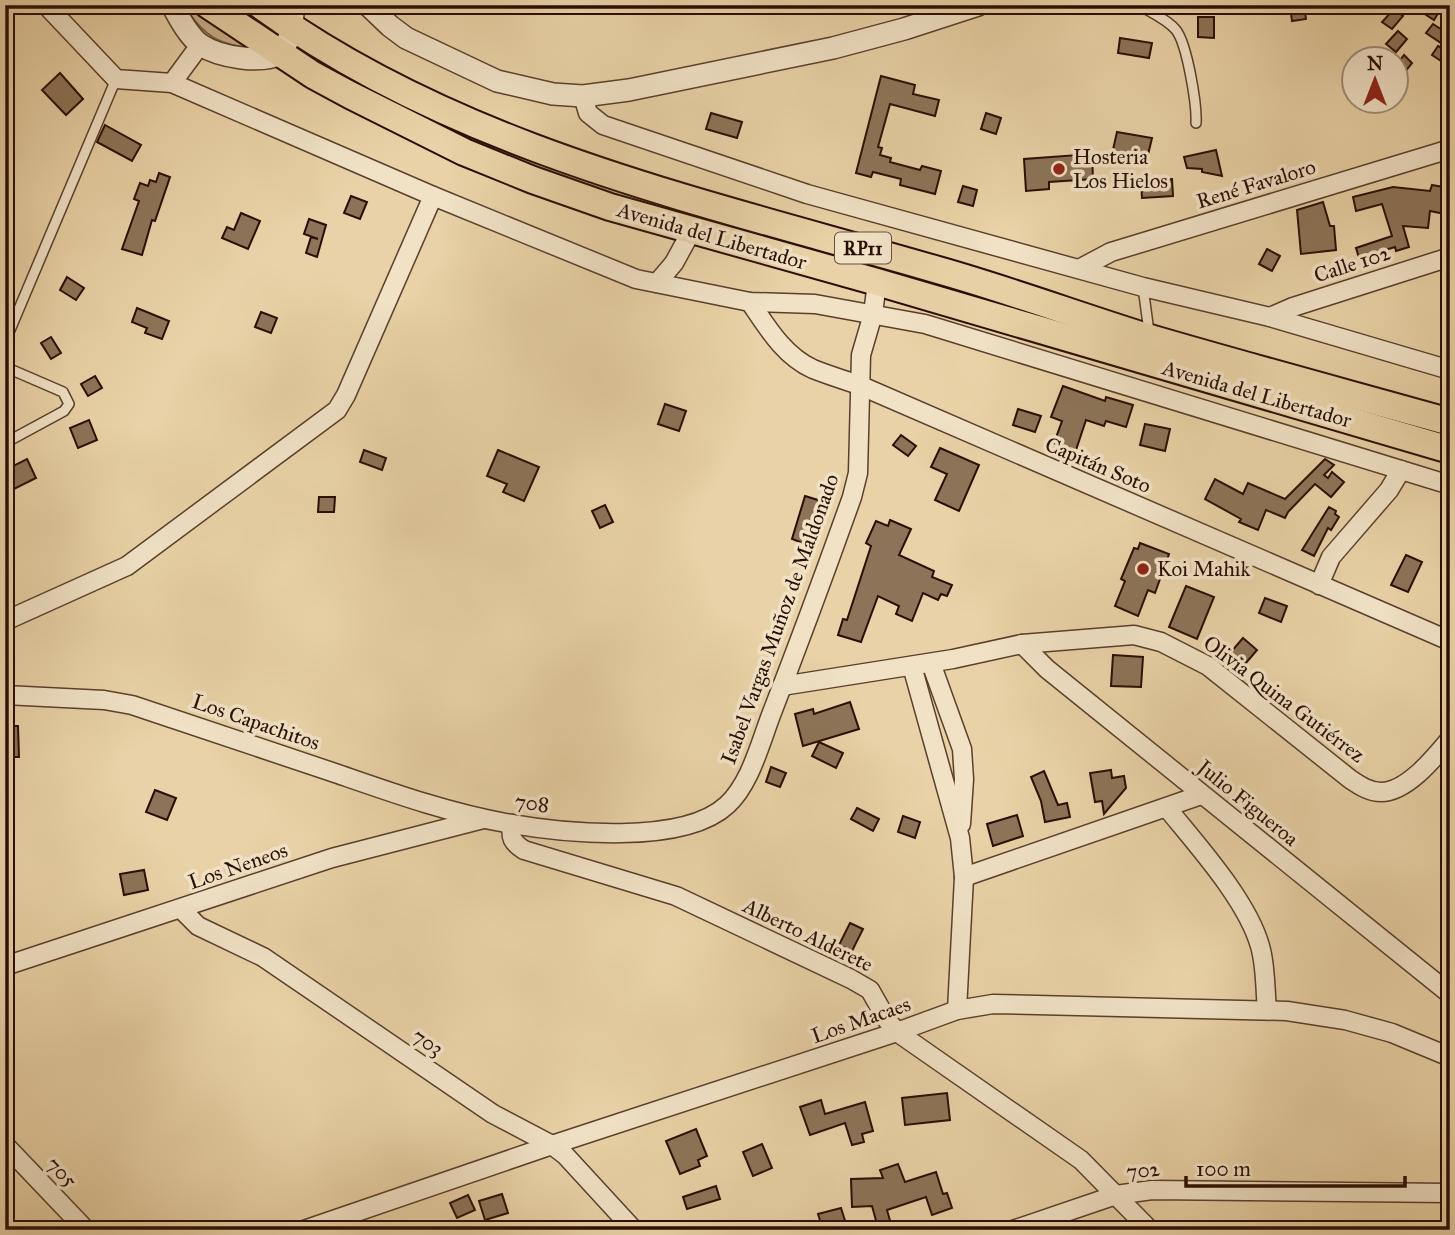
<svg xmlns="http://www.w3.org/2000/svg" width="1455" height="1235" font-family="'IM FELL Great Primer',serif">
<rect width="100%" height="100%" fill="#e9d2a7"/>
<filter id="stains"><feTurbulence type="fractalNoise" baseFrequency=".00286" numOctaves="4"/><feColorMatrix values="0 0 0 0 .2 0 0 0 0 .09 0 0 0 0 .02 0 0 0 .5 -.17"/></filter>
<radialGradient id="worn" r=".72"><stop offset=".6" stop-color="#630" stop-opacity="0"/><stop offset="1" stop-color="#630" stop-opacity=".3"/></radialGradient>
<g fill="#c9b18b" stroke="#7a6047" stroke-width="2">
<path d="M184,5H201L262,50C223,46 205,40 184,5Z"/>
<path d="M298,42L359,79L918,274L914,286L621,200L470,144L293,50Z"/>
</g>
<g fill="#8d7458" stroke="#2a0e03" stroke-width="2">
<path d="M1290,5H1304L1306,19L1292,21Z"/>
<path d="M1411,5H1433L1440,10L1434,20Z"/>
<path d="M1394,9L1403,16L1392,29L1382,22Z"/>
<path d="M1198,17H1214V38L1198,37Z"/>
<path d="M1433,24L1447,33L1441,43L1426,33Z"/>
<path d="M1398,31L1407,39L1396,52L1386,44Z"/>
<path d="M1120,38L1152,43L1149,58L1118,53Z"/>
<path d="M1438,46L1450,52V67L1432,55Z"/>
<path d="M1404,55L1412,63L1396,83V65Z"/>
<path d="M60,73L83,99L66,115L42,90Z"/>
<path d="M881,76L915,85L913,94L939,100L935,116L890,104L878,147L882,148L880,155L891,158L890,162L920,170L922,166L941,171L935,194L900,185L901,179L873,172L871,177L856,173Z"/>
<path d="M711,113L742,122L737,138L706,129Z"/>
<path d="M986,113L1001,118L996,134L981,129Z"/>
<path d="M105,125L141,145L132,161L97,142Z"/>
<path d="M1117,132L1152,138L1147,159L1134,156L1133,159L1112,154Z"/>
<path d="M1216,150L1222,176L1202,172V169L1187,168L1184,157Z"/>
<path d="M1092,154L1093,179L1049,182V189L1026,191L1024,159Z"/>
<path d="M159,173L170,177L155,221L152,220L142,255L122,249L139,201L134,199L140,183L148,186L150,180L156,182Z"/>
<path d="M1172,179L1173,196L1142,198L1141,181Z"/>
<path d="M1432,185L1450,188V215L1430,211L1428,228L1403,226L1409,247L1396,251L1395,247L1359,258L1356,248L1392,236L1382,204L1356,211L1353,197L1393,187L1430,191Z"/>
<path d="M963,186L977,190L973,206L958,202Z"/>
<path d="M351,196L367,202L360,219L344,213Z"/>
<path d="M1323,202L1330,226H1334L1336,250L1301,254L1297,210Z"/>
<path d="M241,213L260,221L248,249L222,238L227,227L234,230Z"/>
<path d="M309,219L326,225L317,257L306,253L311,237L318,239L304,234Z"/>
<path d="M1267,249L1280,256L1272,271L1259,264Z"/>
<path d="M67,277L84,288L76,300L60,290Z"/>
<path d="M137,308L169,321L162,339L145,333L147,328L132,322Z"/>
<path d="M261,312L277,318L271,333L255,327Z"/>
<path d="M51,337L61,353L51,359L41,343Z"/>
<path d="M95,376L102,388L88,396L81,384Z"/>
<path d="M1063,386L1105,401L1106,397L1133,405L1126,427L1106,421L1104,426L1086,420L1076,450L1054,443L1062,421L1051,417Z"/>
<path d="M665,404L686,411L679,431L658,424Z"/>
<path d="M1018,409L1041,416L1035,432L1013,425Z"/>
<path d="M89,420L97,440L78,448L70,428Z"/>
<path d="M1145,424L1170,429L1165,451L1140,445Z"/>
<path d="M901,435L916,446L908,456L893,445Z"/>
<path d="M940,448L979,465L959,511L935,500L947,474L931,467Z"/>
<path d="M364,450L386,458L382,470L360,462Z"/>
<path d="M498,450L539,467L524,501L503,492L507,484L487,476Z"/>
<path d="M27,459L36,478L12,490L5,476V470Z"/>
<path d="M1325,459L1334,465L1324,475L1328,478L1332,472L1344,482L1331,497L1315,484L1288,512L1285,518L1266,510L1258,530L1239,522L1241,519L1205,499L1215,479L1243,494L1248,483L1285,499Z"/>
<path d="M805,496L821,501L805,544L792,539Z"/>
<path d="M319,497H335L334,512H318Z"/>
<path d="M605,505L613,522L600,528L592,511Z"/>
<path d="M1329,507L1336,511L1335,514L1339,517L1331,530L1328,528L1314,556L1302,550Z"/>
<path d="M890,520L911,529L899,555L934,571L932,577L952,585L947,596L941,594L938,600L923,593L912,621L896,614L899,606L878,596L861,642L838,635L843,619L847,620L871,546L866,543L876,521L888,526Z"/>
<path d="M1140,543L1169,554L1155,593L1148,590L1138,616L1115,606L1125,581L1121,579L1134,548L1138,549Z"/>
<path d="M1406,555L1422,562L1408,592L1391,585Z"/>
<path d="M1186,586L1214,597L1197,639L1169,627Z"/>
<path d="M1265,598L1287,606L1281,622L1259,613Z"/>
<path d="M1243,638L1257,650L1245,664L1231,652Z"/>
<path d="M1113,655L1143,657L1141,687L1111,686Z"/>
<path d="M850,702L859,729L803,746L795,714L813,709L814,714Z"/>
<path d="M5,726H18L19,757H5Z"/>
<path d="M819,742L843,753L836,768L812,756Z"/>
<path d="M771,767L786,773L780,787L766,782Z"/>
<path d="M1111,770L1112,778L1124,776L1126,788L1104,814L1102,801L1095,802L1090,773Z"/>
<path d="M1044,771L1058,805L1067,803L1070,817L1045,822L1041,801L1031,777Z"/>
<path d="M155,790L176,798L167,820L146,812Z"/>
<path d="M857,808L879,819L873,831L851,819Z"/>
<path d="M1017,815L1023,836L993,846L987,824Z"/>
<path d="M903,816L920,822L915,838L898,832Z"/>
<path d="M144,870L148,890L124,895L120,874Z"/>
<path d="M850,923L863,929L852,951L839,945Z"/>
<path d="M947,1093L950,1120L905,1125L902,1098Z"/>
<path d="M821,1100L825,1114L865,1102L873,1131L862,1134L864,1142L852,1145L845,1123L810,1135L800,1107Z"/>
<path d="M696,1129L707,1156L698,1160L700,1166L680,1174L666,1141Z"/>
<path d="M762,1144L772,1168L753,1176L743,1152Z"/>
<path d="M898,1164L905,1182L936,1172L943,1194L947,1193L952,1208L932,1215L926,1197L887,1210L891,1224L878,1228L872,1206L852,1207L851,1179L883,1178L880,1170Z"/>
<path d="M716,1186L720,1199L687,1209L683,1197Z"/>
<path d="M502,1194L508,1213L485,1220L479,1201Z"/>
<path d="M468,1195L475,1210L457,1218L450,1203Z"/>
<path d="M841,1208L847,1227L823,1230L818,1214Z"/>
</g>
<g fill="none" stroke-linecap="round" stroke-linejoin="round">
<defs>
<g id="service">
<path d="M1139,5C1150,12 1167,19 1176,30C1187,44 1197,104 1196,123"/>
<path d="M1143,287L1149,332"/>
<path d="M5,342L116,79"/>
<path d="M5,367L63,392L69,404L64,411L5,443"/>
</g>
<g id="minor">
<path d="M46,5L116,79L172,83L433,196L636,279L750,302L815,304L925,324L1450,485"/>
<path d="M172,83L200,45"/>
<path d="M583,96L588,113L603,125L807,194L1143,287L1270,317L1450,370"/>
<path d="M1079,269L1111,252L1450,149"/>
<path d="M657,283L674,263L692,230"/>
<path d="M750,302C767,327 784,356 813,369C828,375 844,380 859,385L1450,641"/>
<path d="M1270,317L1293,307L1450,257"/>
<path d="M1319,585L1331,557L1389,490L1401,470"/>
<path d="M5,621L127,566L337,410L346,395L433,196"/>
<path d="M1022,644L1047,669L1450,994"/>
<path d="M931,663L962,749L964,779L961,824"/>
<path d="M912,666L960,838L964,877L957,1010"/>
<path d="M782,686L953,659L1022,644L1134,635L1161,642L1208,666L1350,779C1359,785 1369,792 1381,792C1407,792 1435,757 1450,739"/>
<path d="M5,695L104,700L132,705C201,728 270,751 338,774C393,793 449,813 506,823C562,833 683,846 727,805C750,784 760,744 771,715C799,643 826,570 852,497L858,473L861,355L873,314L877,282"/>
<path d="M1167,808C1197,845 1247,900 1260,946C1266,966 1265,990 1267,1010"/>
<path d="M512,824C510,838 512,842 524,850L676,896L851,979L870,990L887,1020L897,1032L1081,1160L1150,1230"/>
<path d="M964,877L1201,795"/>
<path d="M181,909L198,926L263,957L493,1114L552,1145L565,1155L634,1230"/>
<path d="M5,966L332,858L483,819"/>
<path d="M5,1145L86,1230"/>
<path d="M304,1230L552,1145L897,1032L957,1010L993,1004L1287,1011L1345,1020L1392,1033L1450,1057"/>
<path d="M1013,1230L1116,1195L1152,1190L1450,1193"/>
</g>
<g id="tertiary">
<path d="M172,5C179,18 189,37 201,45C219,57 261,64 280,54C293,35 293,28 293,5"/>
<path d="M368,5L390,26L406,38L497,81L553,94L583,96L629,90L833,48L904,29L978,5"/>
</g>
<g id="primary">
<path d="M208,5L313,75L350,95L464,152L533,180L610,207L877,282L1450,450"/>
<path d="M260,5C459,150 705,202 938,270C1009,290 1079,316 1150,338C1249,367 1350,394 1450,422"/>
</g>
</defs>
<use href="#service" stroke="#5a3f2c" stroke-width="12"/>
<use href="#minor" stroke="#5a3f2c" stroke-width="21"/>
<use href="#tertiary" stroke="#5a3f2c" stroke-width="24"/>
<use href="#primary" stroke="#2a0e03" stroke-width="30"/>
<use href="#service" stroke="#f1e2c6" stroke-width="9"/>
<use href="#minor" stroke="#f1e2c6" stroke-width="18"/>
<use href="#tertiary" stroke="#f1e2c6" stroke-width="21"/>
<use href="#primary" stroke="#e9d2a7" stroke-width="26"/>
</g>
<g fill="#8f2418" stroke="#f1e2c6" stroke-width="2.5">
<circle cx="1059" cy="169" r="7"/>
<circle cx="1143" cy="569" r="7"/>
</g>
<g text-anchor="middle" dominant-baseline="central" stroke-width="7" stroke-linejoin="round" paint-order="stroke">
<rect fill="#f1e2c6" stroke="#664e3e" stroke-width="2" x="835" y="232.5" width="56" height="31" rx="5"/>
<g font-size="19" font-weight="bold" fill="#2a0e03">
<text x="863" y="248">RP11</text>
</g>
<g font-size="21" fill="#2a0e03" stroke="#f1e2c6" text-anchor="start">
<text x="1073" y="157">Hosteria<tspan x="1073" dy="24">Los Hielos</tspan></text>
<text x="1157" y="569">Koi Mahik</text>
</g>
<g font-size="21" fill="#2a0e03" stroke="#f1e2c6">
<text transform="translate(1256 184) rotate(-17)">René Favaloro</text>
<text transform="translate(712 236) rotate(16)">Avenida del Libertador</text>
<text transform="translate(1352 264) rotate(-18)">Calle 102</text>
<text transform="translate(1257 394) rotate(16)">Avenida del Libertador</text>
<text transform="translate(1098 465) rotate(23)">Capitán Soto</text>
<text transform="translate(780 619) rotate(-70)">Isabel Vargas Muñoz de Maldonado</text>
<text transform="translate(1284 699) rotate(37)">Olivia Quina Gutiérrez</text>
<text transform="translate(256 722) rotate(19)">Los Capachitos</text>
<text transform="translate(532 803) rotate(8)">708</text>
<text transform="translate(1248 803) rotate(39)">Julio Figueroa</text>
<text transform="translate(238 866) rotate(-19)">Los Neneos</text>
<text transform="translate(808 935) rotate(26)">Alberto Alderete</text>
<text transform="translate(861 1020) rotate(-19)">Los Macaes</text>
<text transform="translate(428 1042) rotate(34)">703</text>
<text transform="translate(1143 1170) rotate(-5)">702</text>
<text transform="translate(62 1172) rotate(46)">705</text>
</g>
</g>
<rect width="1455" height="1235" fill="none" stroke="#e9d2a7" stroke-width="28"/>
<rect x="7" y="7" width="1441" height="1221" fill="none" stroke="#2a0e03" stroke-width="3.5"/>
<rect x="14" y="14" width="1427" height="1207" fill="none" stroke="#2a0e03" stroke-width="2"/>
<g transform="translate(1375 80)"><circle r="33" fill="#f1e2c6" stroke="#a18d78" stroke-width="2"/>
<path d="M0-5L12 26L0 18L-12 26Z" fill="#8f2418"/>
<text y="-10" font-size="19" font-weight="bold" text-anchor="middle" fill="#2a0e03">N</text>
</g>
<path d="M1186 1176v10h219v-10" fill="none" stroke="#2a0e03" stroke-width="3.5"/>
<text x="1196" y="1176" font-size="21" fill="#2a0e03" stroke="#f1e2c6" stroke-width="5" paint-order="stroke">100 m</text>
<rect width="100%" height="100%" filter="url(#stains)"/>
<rect width="100%" height="100%" fill="url(#worn)"/>
</svg>
